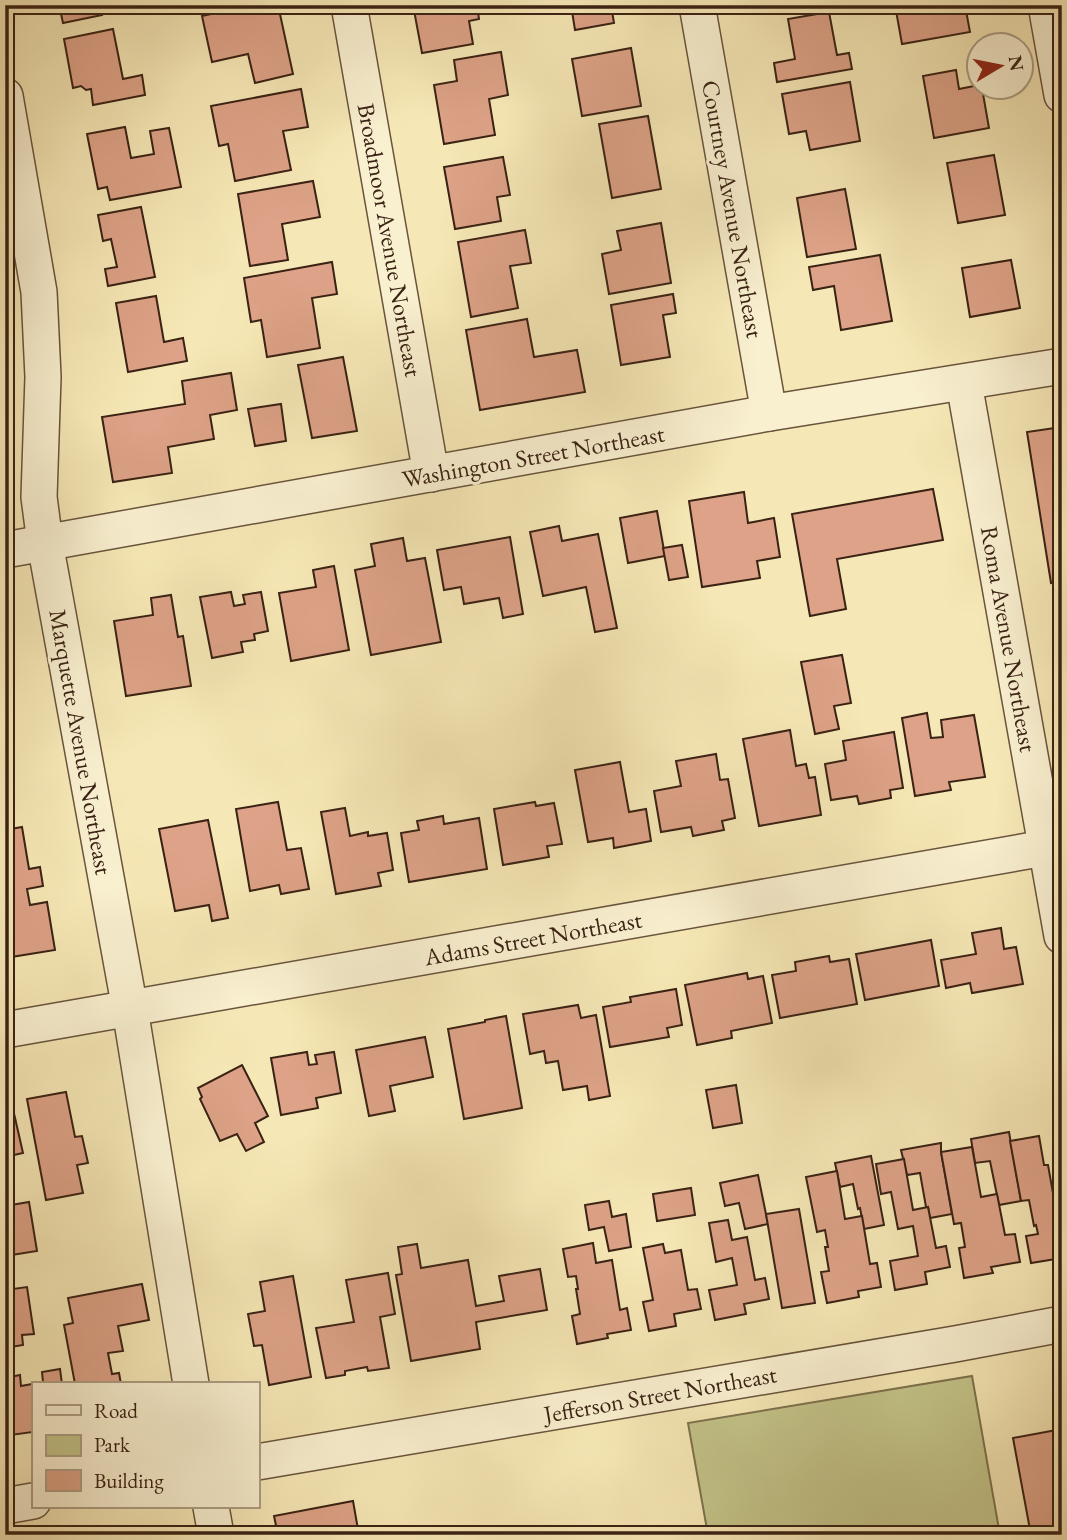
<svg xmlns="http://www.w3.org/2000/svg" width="1067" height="1540" font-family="'EB Garamond',serif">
<rect width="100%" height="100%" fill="#f6e8b6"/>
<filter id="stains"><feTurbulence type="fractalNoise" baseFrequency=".00286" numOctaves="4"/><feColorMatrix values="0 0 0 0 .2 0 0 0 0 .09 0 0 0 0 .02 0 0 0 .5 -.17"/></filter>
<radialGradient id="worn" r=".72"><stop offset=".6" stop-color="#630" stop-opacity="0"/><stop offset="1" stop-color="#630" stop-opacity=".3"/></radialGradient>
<path fill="#c3c489" stroke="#7e734e" stroke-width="2" d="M972,1376L1000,1535H708L688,1423Z"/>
<g fill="#dda287" stroke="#3a2214" stroke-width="2">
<path d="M59,5H128L101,11L102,15L63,23Z"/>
<path d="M252,5H278L293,74L255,83L248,54L212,62L202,16Z"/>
<path d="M413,5H477L479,19L469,21L473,44L422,53Z"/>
<path d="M571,5H611L614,23L575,30Z"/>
<path d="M895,5H965L970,32L902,44Z"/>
<path d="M829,12L837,55L849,53L852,69L777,82L774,63L795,59L788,19Z"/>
<path d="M113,29L123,79L142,75L145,95L93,105L91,89L86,90L81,86L73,88L64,39Z"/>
<path d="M631,48L641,106L582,116L572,59Z"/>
<path d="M501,52L508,95L489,99L495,135L444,144L434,85L457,81L454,60Z"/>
<path d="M956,70L959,89L979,85V88H982L989,128L934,138L923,76Z"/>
<path d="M850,82L860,141L810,150L806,131L789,134L782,94Z"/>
<path d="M301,89L308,127L283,131L291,170L235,181L228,144L219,146L211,106Z"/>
<path d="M648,116L661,189L612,198L599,124Z"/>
<path d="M125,127L131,158L154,154L150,131L169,128L181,187L110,200L107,187L98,189L87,134Z"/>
<path d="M994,155L1005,215L958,223L947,163Z"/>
<path d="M503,157L510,195L497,197L501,221L455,229L444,167Z"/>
<path d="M313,181L320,217L282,224L288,260L250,266L238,194Z"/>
<path d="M845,189L856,249L807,257L797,198Z"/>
<path d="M141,207L155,277L108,286L105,269L117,267L111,239L103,241L98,215Z"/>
<path d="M661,223L671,283L609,294L602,254L621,250L617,231Z"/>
<path d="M525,230L531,263L510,266L518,308L471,317L458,242Z"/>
<path d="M880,255L892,321L841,330L834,286L813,290L809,267Z"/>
<path d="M1011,260L1020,308L970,317L962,268Z"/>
<path d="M332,262L337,294L312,298L320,348L267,357L261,320L251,322L244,278Z"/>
<path d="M673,294L676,313L663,315L670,357L621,365L611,305Z"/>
<path d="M156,296L164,342L183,338L187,361L128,372L116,303Z"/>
<path d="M527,319L534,357L577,350L585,392L480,410L466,330Z"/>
<path d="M343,357L357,431L312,438L298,365Z"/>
<path d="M231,373L237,410L210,415L214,439L168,447L172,473L113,482L102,417L185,404L182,381Z"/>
<path d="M281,404L286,441L255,446L248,409Z"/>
<path d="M1062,427V581L1051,583L1027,432Z"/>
<path d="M933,489L943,540L837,559L846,609L810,616L792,514Z"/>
<path d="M744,492L748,523L774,518L780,557L757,561L760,578L702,587L689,501Z"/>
<path d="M657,511L665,556L628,563L620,518Z"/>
<path d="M559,526L562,541L598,534L617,628L595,632L586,587L543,596L530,532Z"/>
<path d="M510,537L523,614L503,618L499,598L464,604L461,587L444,590L437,550Z"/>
<path d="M403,538L407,561L425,558L441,642L371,655L355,570L375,566L371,544Z"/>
<path d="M682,545L688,577L669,580L663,548Z"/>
<path d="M334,566L349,650L291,661L279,593L316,587L313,570Z"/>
<path d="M231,592L234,606L245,604L243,595L261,592L268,631L254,634L255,640L241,642L243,652L212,658L200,597Z"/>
<path d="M171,595L178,637L183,636L191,686L126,696L114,621L153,615L151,598Z"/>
<path d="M842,655L851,703L834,706L839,729L815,734L801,662Z"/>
<path d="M927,713L931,738L943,737L941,720L974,715L985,777L949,782L951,790L915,796L902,718Z"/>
<path d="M790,730L796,766L806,764L809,778L815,777L821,815L759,826L743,739Z"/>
<path d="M894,732L903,788L890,790L891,798L859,804L857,796L831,800L825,764L846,760L843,741Z"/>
<path d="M716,754L720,780L728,779L735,818L722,821L724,830L693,836L691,827L661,832L654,791L681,786L676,761Z"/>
<path d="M620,762L629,812L646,809L651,841L614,848L613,838L588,842L575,770Z"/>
<path d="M278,802L287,850L301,848L309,889L281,894L279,885L250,891L236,809Z"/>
<path d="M535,802L536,806L554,803L562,844L547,846L549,857L503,865L494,809Z"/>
<path d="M345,808L350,836L368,832V836L387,833L393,870L378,873L381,886L336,894L321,812Z"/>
<path d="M443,816L444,824L479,818L487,869L409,882L401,833L419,830L417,821Z"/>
<path d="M208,820L228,918L212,921L209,905L175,911L159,829Z"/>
<path d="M22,827L29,869L40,867L43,886L27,889L30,905L47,902L55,950L5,958V830Z"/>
<path d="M1001,928L1004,949L1016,947L1023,984L972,993L970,983L946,988L941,960L976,954L972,933Z"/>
<path d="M931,940L939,986L865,1000L856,954Z"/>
<path d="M829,956L830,962L849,959L857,1004L780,1018L772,975L796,971L795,962Z"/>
<path d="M747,973L748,979L763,976L772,1023L731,1031L732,1038L697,1045L685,985Z"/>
<path d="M676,989L682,1025L667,1028L669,1037L610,1047L603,1007L631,1002L630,997Z"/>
<path d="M578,1005L581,1018L596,1015L610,1096L589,1100L587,1086L563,1090L558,1061L546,1063L544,1051L530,1054L523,1014Z"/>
<path d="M506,1016L522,1108L464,1119L448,1029L485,1022V1020Z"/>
<path d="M425,1037L433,1077L390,1086L395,1111L369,1116L356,1050Z"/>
<path d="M307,1052L309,1065L317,1064L315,1055L334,1052L341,1093L316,1098L318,1108L281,1115L271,1058Z"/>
<path d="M242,1065L268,1116L255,1123L264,1142L246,1151L237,1134L220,1141L200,1099L202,1097L198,1088Z"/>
<path d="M736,1085L742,1123L713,1128L706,1090Z"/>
<path d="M66,1092L75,1137L82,1136L88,1163L77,1165L83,1193L46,1200L27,1099Z"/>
<path d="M13,1109L23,1153L5,1157V1111Z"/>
<path d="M1009,1132L1021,1201L999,1205L990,1161L975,1163L971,1139Z"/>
<path d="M1039,1136L1044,1165H1048L1058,1221L1056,1222L1062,1258L1031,1263L1026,1236L1038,1234L1036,1225L1034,1226L1029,1200L1021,1201L1010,1141Z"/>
<path d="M941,1143V1152L952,1214L930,1218L928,1207H926L920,1173L907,1175L901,1150Z"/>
<path d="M972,1147L981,1197L997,1194L1005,1235L1015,1234L1020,1262L991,1267L993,1273L964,1278L959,1248L965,1247L961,1223L954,1224L941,1152Z"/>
<path d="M871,1156L884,1225L864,1229L860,1208L858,1209L853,1184L840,1187L835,1163Z"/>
<path d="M904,1159L913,1210L928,1207L936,1248L946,1246L950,1267L925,1272L927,1284L895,1290L890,1261L918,1256L913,1226L898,1229L891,1192L881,1194L876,1164Z"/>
<path d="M837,1171L845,1219L862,1216L870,1264L877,1263L881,1287L858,1291L859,1297L827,1303L821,1272L829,1271L825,1247H828L825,1230L817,1232L806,1177Z"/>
<path d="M758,1175L768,1224L745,1229L739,1203L725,1206L720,1183Z"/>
<path d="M691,1188L695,1215L657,1221L653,1194Z"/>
<path d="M609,1201L612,1217L626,1214L631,1247L609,1251L604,1227L589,1230L585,1205Z"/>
<path d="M29,1202L37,1251L5,1256V1206Z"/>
<path d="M799,1209L815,1303L782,1308L766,1214Z"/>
<path d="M728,1220L732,1240L747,1237L755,1280L765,1278L769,1299L744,1304L746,1314L715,1320L709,1290L737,1285L732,1258L716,1262L709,1223Z"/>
<path d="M593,1243L596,1263L612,1260L620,1310L627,1308L631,1330L607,1334L608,1338L577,1344L572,1316L580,1314L576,1289H578L576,1276L568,1277L563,1249Z"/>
<path d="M417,1244L421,1268L468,1260L476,1306L504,1301L499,1276L540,1269L547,1310L476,1322L480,1349L411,1361L396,1275L402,1274L398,1247Z"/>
<path d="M663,1244L665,1253L681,1250L688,1290L697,1289L701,1309L674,1314L676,1326L649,1331L643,1302L653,1300L643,1248Z"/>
<path d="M388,1273L395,1314L380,1317L389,1368L368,1371L367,1367L345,1371V1375L326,1378L316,1328L354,1322L346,1280Z"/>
<path d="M293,1276L311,1377L269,1385L262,1345L254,1346L248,1314L265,1311L260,1282Z"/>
<path d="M142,1284L149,1320L118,1326L123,1351L108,1353L112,1374L119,1373L121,1384H75L64,1325L73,1323L68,1298Z"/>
<path d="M27,1287L34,1334L22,1335L23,1345L5,1348V1290Z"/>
<path d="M60,1369L62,1384H33V1432L11,1435L5,1400V1378L20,1375L21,1386L43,1382L42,1372Z"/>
<path d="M1062,1429V1530L1031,1535L1013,1438Z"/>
<path d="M353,1501L359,1535H278L274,1516Z"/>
</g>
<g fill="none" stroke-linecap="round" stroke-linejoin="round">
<defs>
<g id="minor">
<path d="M349,5L431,474"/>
<path d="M697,5L769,413"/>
<path d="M1046,5L1062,95"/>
<path d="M5,96L39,292L43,377L39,497L45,543L130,1009L191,1384"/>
<path d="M964,383L1062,936"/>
<path d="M5,550L769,413L1062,366"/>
<path d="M5,1030L1062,845"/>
<path d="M257,1462L955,1344L1062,1324"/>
<path d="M5,1506L33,1501"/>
<path d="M211,1507L216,1535"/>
</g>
</defs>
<use href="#minor" stroke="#69543c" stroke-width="38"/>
<use href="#minor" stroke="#f9f0d0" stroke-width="35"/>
</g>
<g text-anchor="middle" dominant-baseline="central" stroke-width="6" stroke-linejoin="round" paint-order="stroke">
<g font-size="24" fill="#3a2214" stroke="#f9f0d0">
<text transform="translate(733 209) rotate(80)">Courtney Avenue Northeast</text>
<text transform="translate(390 240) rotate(80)">Broadmoor Avenue Northeast</text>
<text transform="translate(533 456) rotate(-10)">Washington Street Northeast</text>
<text transform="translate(1009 639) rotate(80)">Roma Avenue Northeast</text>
<text transform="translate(81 742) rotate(80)">Marquette Avenue Northeast</text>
<text transform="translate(533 938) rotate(-10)">Adams Street Northeast</text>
<text transform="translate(660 1394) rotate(-10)">Jefferson Street Northeast</text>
</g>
</g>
<rect width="1067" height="1540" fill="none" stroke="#f6e8b6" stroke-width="28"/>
<rect x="7" y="7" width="1053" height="1526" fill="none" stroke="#3a2214" stroke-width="3.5"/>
<rect x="14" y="14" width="1039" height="1512" fill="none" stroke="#3a2214" stroke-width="2"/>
<rect x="32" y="1382" width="228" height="126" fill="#f9f0d0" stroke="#ad9e85" stroke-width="2"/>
<rect x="46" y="1405" width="35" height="10" fill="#f9f0d0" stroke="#ad9e85" stroke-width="2"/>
<text x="94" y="1418" font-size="21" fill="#3a2214">Road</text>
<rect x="46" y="1435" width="35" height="21" fill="#c3c489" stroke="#ad9e85" stroke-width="2"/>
<text x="94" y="1452" font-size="21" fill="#3a2214">Park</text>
<rect x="46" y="1470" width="35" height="21" fill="#dda287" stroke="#ad9e85" stroke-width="2"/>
<text x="94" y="1488" font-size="21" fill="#3a2214">Building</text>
<g transform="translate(1000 66) rotate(80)"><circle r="33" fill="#f9f0d0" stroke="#ad9e85" stroke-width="2"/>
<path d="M0-5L12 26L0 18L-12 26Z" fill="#8f2418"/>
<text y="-10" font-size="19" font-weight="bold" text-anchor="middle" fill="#3a2214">N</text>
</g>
<rect width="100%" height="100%" filter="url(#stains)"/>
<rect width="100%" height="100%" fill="url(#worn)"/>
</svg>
